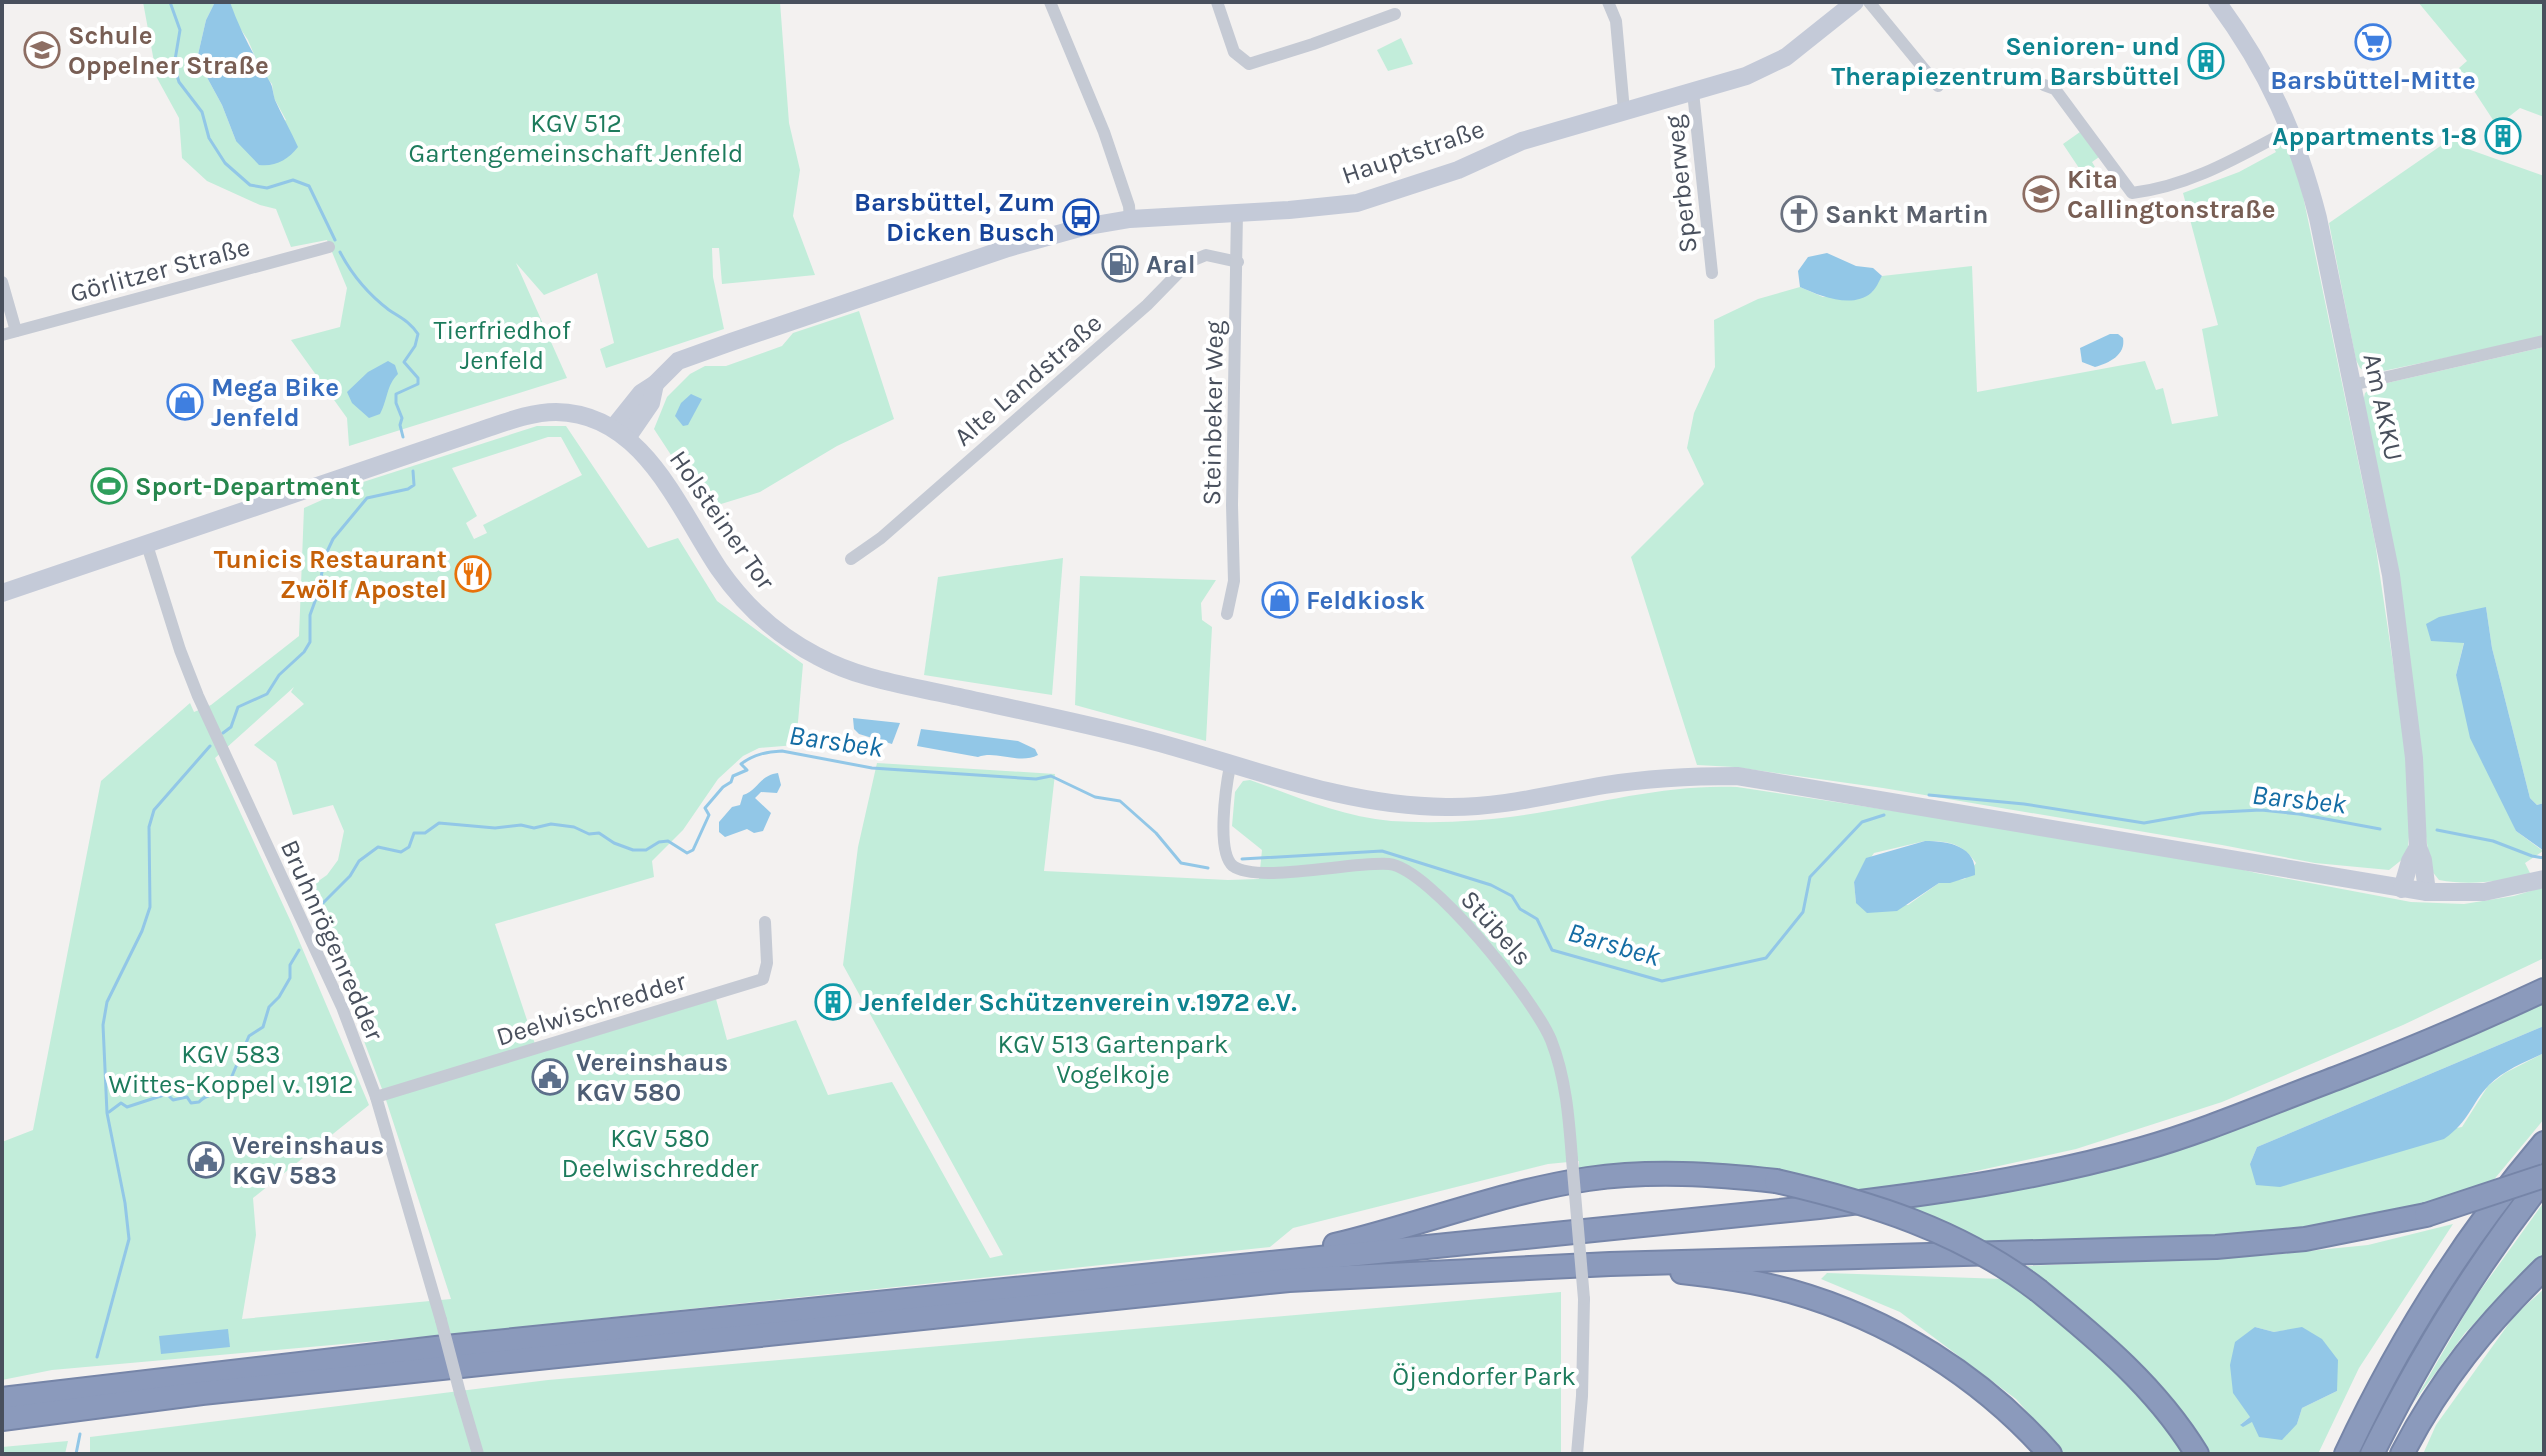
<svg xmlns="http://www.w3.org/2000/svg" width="2546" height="1456" font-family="Karla,sans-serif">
<rect width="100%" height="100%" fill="#f3f1f0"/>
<g fill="#c2edda" fill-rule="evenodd">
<path d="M143,2H215L206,20L197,59L222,105L236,141L286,120L274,98L272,84L261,71L248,40L237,24L230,2H780L789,123L800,170L793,216L815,275L722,284L719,248H712L713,277L724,329L606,368L600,349L614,343L597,273L544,295L516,263L567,378L349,446L347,418L291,340L340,327L347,288L327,240L291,247L276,209L260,205L207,181L182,158L179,118L157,78Z"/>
<path d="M2418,2H2544V117L2520,108L2497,126L2459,68L2467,61Z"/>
<path d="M1401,38L1413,64L1388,71L1377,50Z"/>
<path d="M2080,132L2099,157L2092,162L2095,167L2083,174L2063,144Z"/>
<path d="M2455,136L2465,148L2544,176V337L2369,374L2360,368L2356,360L2329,223Z"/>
<path d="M2277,143L2292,151L2297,167L2375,542L2406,751L2411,814L2408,847L2404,858L2389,870L2315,863L2222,845L1883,788L1734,767L1697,765L1631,557L1704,484L1687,448L1694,413L1715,367L1714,320L1758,299L1800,287L1823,297L1872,292L1882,276L1972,266L1977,392L2145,361L2156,390L2163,388L2172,424L2218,416L2202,329L2218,325L2183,193L2239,172L2276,152L2272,145Z"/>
<path d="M859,311L894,419L837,446L760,492L721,504L709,513L654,429L667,397L690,374L705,366H726L782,346L793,333Z"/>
<path d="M2544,347V803L2537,805L2530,798L2492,648L2486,607L2464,642L2456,675L2516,831L2543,851L2525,863L2531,875C2500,881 2471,886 2439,880L2431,870L2362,406L2365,393L2374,386Z"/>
<path d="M537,426H566L648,548L678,538L717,601L803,664L796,745L759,748L743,756L718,779L683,830L652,861L654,877L495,924L538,1053L716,999L727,1040L796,1020L828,1095L892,1082L990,1258L1003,1255L843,965L858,847L877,763L1055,774L1044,871L1228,880L1259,879L1262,850L1232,826L1235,792L1243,781L1250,780C1295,796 1342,817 1391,821C1438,824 1490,821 1537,813C1603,802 1670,784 1737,787L2184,855L2256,873L2411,902L2464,904L2514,896L2544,887V958L2403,1025L2222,1102L2076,1149L1917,1184L1862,1190L1749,1167L1651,1165L1579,1174V1161L1548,1164L1293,1228L1270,1247L455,1334L52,1370L2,1380V1142L33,1130L101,781L190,703L194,712L211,705L299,636L304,508L360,483ZM548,437H561L582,475L483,525L487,533L474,539L466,523L477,516L452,468ZM294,687L291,692L304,704L254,745L276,762L293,815L333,805L344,831L338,860L327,875L304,891L340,960L364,1041L385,1097L451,1299L242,1319L256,1235L253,1198L369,1105L291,922L215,758ZM1925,841C1949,841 1962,843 1976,863L1965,879L1939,883L1908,905L1856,903L1854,882L1874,853Z"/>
<path d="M1063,558L1052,695L924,675L938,577Z"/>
<path d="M1080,576L1216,580L1201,603L1202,620L1212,627L1206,741L1075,705Z"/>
<path d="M2544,993V1026L2257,1147L2250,1164L2462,1127L2488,1086L2505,1073L2544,1053V1119L2487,1188L2417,1210L2314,1228L2215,1239L1987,1244L1901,1205L2042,1181Z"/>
<path d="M2544,1202V1253L2465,1333L2414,1402L2472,1302Z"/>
<path d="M2453,1224L2359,1368L2318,1454H2209C2163,1378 2095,1320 2027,1266L2270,1255L2368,1245ZM2255,1327L2274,1332L2302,1328L2337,1391L2302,1408L2297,1424L2252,1422L2241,1424L2250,1417Z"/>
<path d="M1827,1273L2004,1279L2019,1287L2106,1356L2162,1417L2186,1454H2064L2016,1399L1900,1312L1821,1279Z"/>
<path d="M2544,1289V1454H2423L2436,1425L2515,1315Z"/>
<path d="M1561,1292V1454H90V1437L548,1380Z"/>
<path d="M68,1441L65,1454H2V1447Z"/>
</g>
<g fill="#92c7e7">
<path d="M215,2H230C240,31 254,56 270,82C273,87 273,94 275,100C282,116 291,131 298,147C288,160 275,167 259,165L236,141L222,105L197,59L206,20Z"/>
<path d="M1827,253L1856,266L1873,268L1882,276C1879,281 1876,289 1871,293C1852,309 1820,296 1800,287L1798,271L1808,257Z"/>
<path d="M2110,334H2118L2123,338C2126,355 2109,363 2095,367L2082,362L2080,348Z"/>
<path d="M388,361L395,365L398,374C386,386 388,399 380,414L369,418L352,403L347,392L368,372Z"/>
<path d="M691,394L702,399L688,425L683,426L675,416L681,403Z"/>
<path d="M2486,607L2492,648L2530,798L2537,805L2544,803V851L2516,831L2470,738L2456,675L2464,643L2431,641L2426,624L2439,617Z"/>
<path d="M853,718L900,723L892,744L859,734L854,729Z"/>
<path d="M921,729L1018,741L1035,749L1038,755C1019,765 997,750 978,757L917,746Z"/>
<path d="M778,773L781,785L777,793L761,792L755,798L771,813L763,831L754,833L747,829L725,837L719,832V822L732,807L740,805L743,795C758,790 760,775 778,773Z"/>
<path d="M1925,841C1949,841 1977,846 1975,875L1950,883H1939L1897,911L1867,913L1856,903L1854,882L1866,858Z"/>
<path d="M2544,1026V1053C2525,1062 2504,1070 2489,1085C2470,1105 2470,1121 2444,1139L2280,1187L2256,1185L2250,1164L2257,1147Z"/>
<path d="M2255,1327L2274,1332L2302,1327L2322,1339L2338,1360L2337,1391L2302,1408L2297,1424L2282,1440L2259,1437L2252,1422L2243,1427L2240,1425L2250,1417L2233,1393L2230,1365L2235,1342Z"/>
<path d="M228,1329L230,1347L161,1354L159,1336Z"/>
</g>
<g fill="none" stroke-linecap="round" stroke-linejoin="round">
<g stroke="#92c7e7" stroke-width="3">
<path d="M170,2L180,30L174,66L179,82L202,112L209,138L225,163L250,185L267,188L293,180L309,186L335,240"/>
<path d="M340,252C352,275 368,294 389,310C401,318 409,321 418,334L415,346L404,362L418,378V384L396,394V403L402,418L400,425L403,437"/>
<path d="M223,733L231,727L238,707L267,694L279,675L304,652L310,642V615L318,593L325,556L333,539L367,498L408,489L414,485L413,471"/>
<path d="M1929,795L2024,804L2144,823L2201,813L2261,810L2299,814L2380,829"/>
<path d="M2437,830L2493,841L2532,856L2544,858"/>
<path d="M1242,859L1382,851L1491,885L1512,896L1520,909L1537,919L1552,950L1662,981L1766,958L1803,912L1810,877L1862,822L1884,815"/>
<path d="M316,924L318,908L350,876L359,861L378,847L401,852L409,847L414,833H425L439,823L495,828L521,825L534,828L551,824L574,827L589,834L599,833L614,843L633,850H646L659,842L668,841L687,853L693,850L709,815L705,808L723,787L731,782L733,776L747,770L741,764C754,754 767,752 782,751L872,768L1036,779L1051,776L1095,797L1120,801L1156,833L1181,863L1208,868"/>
<path d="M109,1112L121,1103L127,1107L167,1094L173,1100L187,1097L191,1103L199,1102C207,1093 216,1096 226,1090L249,1036L263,1027L269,1007L279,997L290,978V965L299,950"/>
<path d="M97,1357L129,1239L125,1203L107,1113L103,1025L107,1002L142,931L150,907L149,827L154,810L210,746"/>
<path d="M76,1454L80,1434"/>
</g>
<defs>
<g id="highway">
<path d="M1335,1245C1419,1225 1502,1192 1588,1179C1651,1170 1714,1174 1776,1181"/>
<path d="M1682,1272C1719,1276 1755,1281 1790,1291C1890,1319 1982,1377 2050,1454"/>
<path d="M2039,1291C2098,1339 2157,1388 2197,1454"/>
<path d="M2,1399L436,1348L1819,1207C1928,1194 2037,1179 2142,1149C2209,1130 2272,1102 2337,1078C2407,1051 2476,1022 2544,990"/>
<path d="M2,1419L202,1393L1289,1280L1610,1264L2216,1247L2305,1239L2426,1215"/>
<path d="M2346,1454C2398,1343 2465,1236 2544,1143"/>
<path d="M2372,1454C2420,1357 2477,1264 2544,1179"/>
<path d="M2402,1454C2441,1379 2484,1327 2544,1268"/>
</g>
</defs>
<use href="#highway" stroke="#7685a8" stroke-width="26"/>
<g stroke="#c5cad4" stroke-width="12">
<path d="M1050,2L1104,132L1129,206L1130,219"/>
<path d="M1217,2L1234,52L1249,64L1313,44L1395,14"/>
<path d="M1608,2L1616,21L1624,111"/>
<path d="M1869,2L1938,86"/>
<path d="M2044,85L2055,89L2132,193C2191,186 2240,156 2291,129"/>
<path d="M1693,92L1712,273"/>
<path d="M2,282L16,331"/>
<path d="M2,335L329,247"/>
<path d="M2352,385L2544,341"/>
<path d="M147,545L180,650L198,696L342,1007L376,1097L441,1320"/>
<path d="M851,559L881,538L1147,305L1189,262L1206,255L1238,262"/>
<path d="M1227,614L1234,581L1232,505L1237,212"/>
<path d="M1230,766C1226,786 1216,852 1233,866C1258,884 1353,861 1389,864C1430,868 1535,1001 1551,1040C1566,1078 1569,1119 1572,1159"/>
<path d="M376,1097L763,979L767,963L765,922"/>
<path d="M460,1393L478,1454"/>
<path d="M1577,1454L1582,1396L1584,1299"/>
</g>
<g stroke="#c4cad8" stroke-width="18">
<path d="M2217,2C2268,71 2297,136 2318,218L2391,575L2414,758L2418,847L2423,860L2427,892"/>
<path d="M613,428L641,393L655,384L678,361L731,342L1008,248L1083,227L1130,219L1289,210L1357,203L1458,170L1522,141L1746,76L1786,57L1855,2"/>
<path d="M627,438L651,403L655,384"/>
<path d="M2,593L482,430C506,422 531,412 556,412C643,413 678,508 719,569C744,605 778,636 817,656C859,679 905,685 950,695C1014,709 1078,722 1141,738C1243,764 1339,806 1446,807C1500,808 1552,794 1605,785C1649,778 1692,776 1737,776L2427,892H2484L2544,879"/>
<path d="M2402,889L2410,861L2418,847"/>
</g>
<use href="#highway" stroke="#8b9abc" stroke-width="22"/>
<defs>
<g id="highway-bridge">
<path d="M1776,1181C1871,1203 1960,1230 2039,1291"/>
<path d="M2426,1215L2544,1176"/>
</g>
</defs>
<use href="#highway-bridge" stroke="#7685a8" stroke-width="26" stroke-linecap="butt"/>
<g stroke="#c5cad4" stroke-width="12">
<path d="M1572,1159L1584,1299"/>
<path d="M441,1320L460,1393"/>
</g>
<use href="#highway-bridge" stroke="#8b9abc" stroke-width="22"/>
</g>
<defs>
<symbol id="supermarket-ring" viewBox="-11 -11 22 22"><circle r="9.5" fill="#fff" stroke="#3f7fe0" stroke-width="1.5"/><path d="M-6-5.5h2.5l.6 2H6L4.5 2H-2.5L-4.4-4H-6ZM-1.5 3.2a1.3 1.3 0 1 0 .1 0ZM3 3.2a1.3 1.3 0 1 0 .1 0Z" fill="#3f7fe0"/></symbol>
<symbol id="school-ring" viewBox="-11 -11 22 22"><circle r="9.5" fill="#fff" stroke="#8d6e63" stroke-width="1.5"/><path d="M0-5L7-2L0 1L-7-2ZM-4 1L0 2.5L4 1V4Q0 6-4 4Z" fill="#8d6e63"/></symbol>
<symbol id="building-ring" viewBox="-11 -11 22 22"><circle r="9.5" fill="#fff" stroke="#0f9aa8" stroke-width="1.5"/><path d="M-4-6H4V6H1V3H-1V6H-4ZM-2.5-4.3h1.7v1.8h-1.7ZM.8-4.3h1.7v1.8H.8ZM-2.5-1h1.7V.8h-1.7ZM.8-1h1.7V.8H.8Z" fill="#0f9aa8"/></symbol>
<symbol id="church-ring" viewBox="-11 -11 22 22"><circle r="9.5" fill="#fff" stroke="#6b7280" stroke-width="1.5"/><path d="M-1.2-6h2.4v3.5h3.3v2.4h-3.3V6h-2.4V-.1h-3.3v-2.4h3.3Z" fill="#6b7280"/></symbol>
<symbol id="bus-ring" viewBox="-11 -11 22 22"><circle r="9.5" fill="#fff" stroke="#1a4fb4" stroke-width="1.5"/><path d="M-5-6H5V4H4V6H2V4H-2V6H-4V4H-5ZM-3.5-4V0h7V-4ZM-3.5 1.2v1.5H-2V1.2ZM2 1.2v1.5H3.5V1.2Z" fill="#1a4fb4"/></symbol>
<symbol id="fuel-ring" viewBox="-11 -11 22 22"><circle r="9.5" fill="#fff" stroke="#5c6f8a" stroke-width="1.5"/><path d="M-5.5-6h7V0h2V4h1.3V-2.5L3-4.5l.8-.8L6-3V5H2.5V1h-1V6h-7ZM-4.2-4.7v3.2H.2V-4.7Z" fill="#5c6f8a"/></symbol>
<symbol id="shop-ring" viewBox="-11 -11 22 22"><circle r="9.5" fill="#fff" stroke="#3f7fe0" stroke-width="1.5"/><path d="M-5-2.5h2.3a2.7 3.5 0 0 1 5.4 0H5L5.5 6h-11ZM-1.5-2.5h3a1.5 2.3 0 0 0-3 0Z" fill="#3f7fe0"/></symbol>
<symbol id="stadium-ring" viewBox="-11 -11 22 22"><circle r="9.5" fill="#fff" stroke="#2e9e5b" stroke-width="1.5"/><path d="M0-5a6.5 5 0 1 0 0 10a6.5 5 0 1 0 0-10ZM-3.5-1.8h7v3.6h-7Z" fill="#2e9e5b"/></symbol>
<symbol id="restaurant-ring" viewBox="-11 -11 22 22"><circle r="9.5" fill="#fff" stroke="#e8710a" stroke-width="1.5"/><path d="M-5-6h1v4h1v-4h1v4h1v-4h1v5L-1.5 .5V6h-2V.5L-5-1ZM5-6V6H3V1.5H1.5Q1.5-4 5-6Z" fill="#e8710a"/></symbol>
<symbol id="civic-ring" viewBox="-11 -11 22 22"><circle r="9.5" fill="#fff" stroke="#5c6f8a" stroke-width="1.5"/><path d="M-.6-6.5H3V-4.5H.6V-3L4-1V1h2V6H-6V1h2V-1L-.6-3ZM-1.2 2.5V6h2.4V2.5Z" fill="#5c6f8a"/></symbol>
</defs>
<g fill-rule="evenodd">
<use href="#supermarket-ring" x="2353" y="22" width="40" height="40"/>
<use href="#school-ring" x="22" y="30" width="40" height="40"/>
<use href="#building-ring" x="2186" y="41" width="40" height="40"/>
<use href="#building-ring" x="2483" y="116" width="40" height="40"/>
<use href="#school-ring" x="2021" y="174" width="40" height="40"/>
<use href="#church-ring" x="1779" y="194" width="40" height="40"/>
<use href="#bus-ring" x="1061" y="197" width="40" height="40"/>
<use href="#fuel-ring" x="1100" y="244" width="40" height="40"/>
<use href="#shop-ring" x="165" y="382" width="40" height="40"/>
<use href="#stadium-ring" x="89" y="466" width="40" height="40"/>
<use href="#restaurant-ring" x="453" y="554" width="40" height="40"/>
<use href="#shop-ring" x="1260" y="580" width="40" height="40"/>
<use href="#building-ring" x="813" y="982" width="40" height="40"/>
<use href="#civic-ring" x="530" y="1057" width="40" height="40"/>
<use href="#civic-ring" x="186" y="1140" width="40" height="40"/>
</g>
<g text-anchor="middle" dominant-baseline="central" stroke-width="8" stroke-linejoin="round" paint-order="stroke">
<g font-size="26" font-weight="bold" fill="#785e54" stroke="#fff" text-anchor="start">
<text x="68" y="35">Schule<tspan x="68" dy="30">Oppelner Straße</tspan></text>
<text x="2067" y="179">Kita<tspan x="2067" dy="30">Callingtonstraße</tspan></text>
</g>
<g font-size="26" font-weight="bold" fill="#0d838f" stroke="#fff" text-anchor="end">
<text x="2180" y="46">Senioren- und<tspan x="2180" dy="30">Therapiezentrum Barsbüttel</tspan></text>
<text x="2477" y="136">Appartments 1-8</text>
<text x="859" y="1002" text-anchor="start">Jenfelder Schützenverein v.1972 e.V.</text>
</g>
<g font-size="26" font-weight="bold" fill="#366cbe" stroke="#fff" text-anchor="start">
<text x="2373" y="80" text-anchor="middle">Barsbüttel-Mitte</text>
<text x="211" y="387">Mega Bike<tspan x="211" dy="30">Jenfeld</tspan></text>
<text x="1306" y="600">Feldkiosk</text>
</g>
<g font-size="26" fill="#1d7b5c" stroke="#fff">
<text x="576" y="123">KGV 512<tspan x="576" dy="30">Gartengemeinschaft Jenfeld</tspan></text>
<text x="502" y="330">Tierfriedhof<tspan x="502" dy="30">Jenfeld</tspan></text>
<text x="1113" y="1044">KGV 513 Gartenpark<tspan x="1113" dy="30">Vogelkoje</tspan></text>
<text x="231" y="1054">KGV 583<tspan x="231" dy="30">Wittes-Koppel v. 1912</tspan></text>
<text x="660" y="1138">KGV 580<tspan x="660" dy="30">Deelwischredder</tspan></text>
<text x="1484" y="1376">Öjendorfer Park</text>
</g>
<g font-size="26" fill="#49505d" stroke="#fff">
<text transform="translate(1413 152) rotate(-19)">Hauptstraße</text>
<text transform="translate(1681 184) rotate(-96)">Sperberweg</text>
<text transform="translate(160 270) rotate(-15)">Görlitzer Straße</text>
<text transform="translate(1028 380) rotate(-41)">Alte Landstraße</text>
<text transform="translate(2383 407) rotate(78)">Am AKKU</text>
<text transform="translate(1213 413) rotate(-89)">Steinbeker Weg</text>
<text transform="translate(722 520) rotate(55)">Holsteiner Tor</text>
<text transform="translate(1496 928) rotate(48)">Stübels</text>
<text transform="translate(332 940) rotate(66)">Bruhnrögenredder</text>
<text transform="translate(591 1009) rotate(-17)">Deelwischredder</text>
</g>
<g font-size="26" font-weight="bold" fill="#164399" stroke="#fff" text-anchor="end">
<text x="1055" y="202">Barsbüttel, Zum<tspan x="1055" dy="30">Dicken Busch</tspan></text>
</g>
<g font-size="26" font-weight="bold" fill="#5b616d" stroke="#fff" text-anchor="start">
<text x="1825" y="214">Sankt Martin</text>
</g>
<g font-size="26" font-weight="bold" fill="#4e5e75" stroke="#fff" text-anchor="start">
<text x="1146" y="264">Aral</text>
<text x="576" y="1062">Vereinshaus<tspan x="576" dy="30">KGV 580</tspan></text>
<text x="232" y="1145">Vereinshaus<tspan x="232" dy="30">KGV 583</tspan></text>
</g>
<g font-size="26" font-weight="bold" fill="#27864d" stroke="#fff" text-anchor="start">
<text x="135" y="486">Sport-Department</text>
</g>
<g font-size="26" font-weight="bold" fill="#c56008" stroke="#fff" text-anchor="end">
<text x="447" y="559">Tunicis Restaurant<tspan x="447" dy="30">Zwölf Apostel</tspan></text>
</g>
<g font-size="28" font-style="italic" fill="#156da4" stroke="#fff">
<text transform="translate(836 741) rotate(8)">Barsbek</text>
<text transform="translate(2299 799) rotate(6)">Barsbek</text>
<text transform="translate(1614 944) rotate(16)">Barsbek</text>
</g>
</g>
<rect width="2546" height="1456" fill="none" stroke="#49505d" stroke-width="8"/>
</svg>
